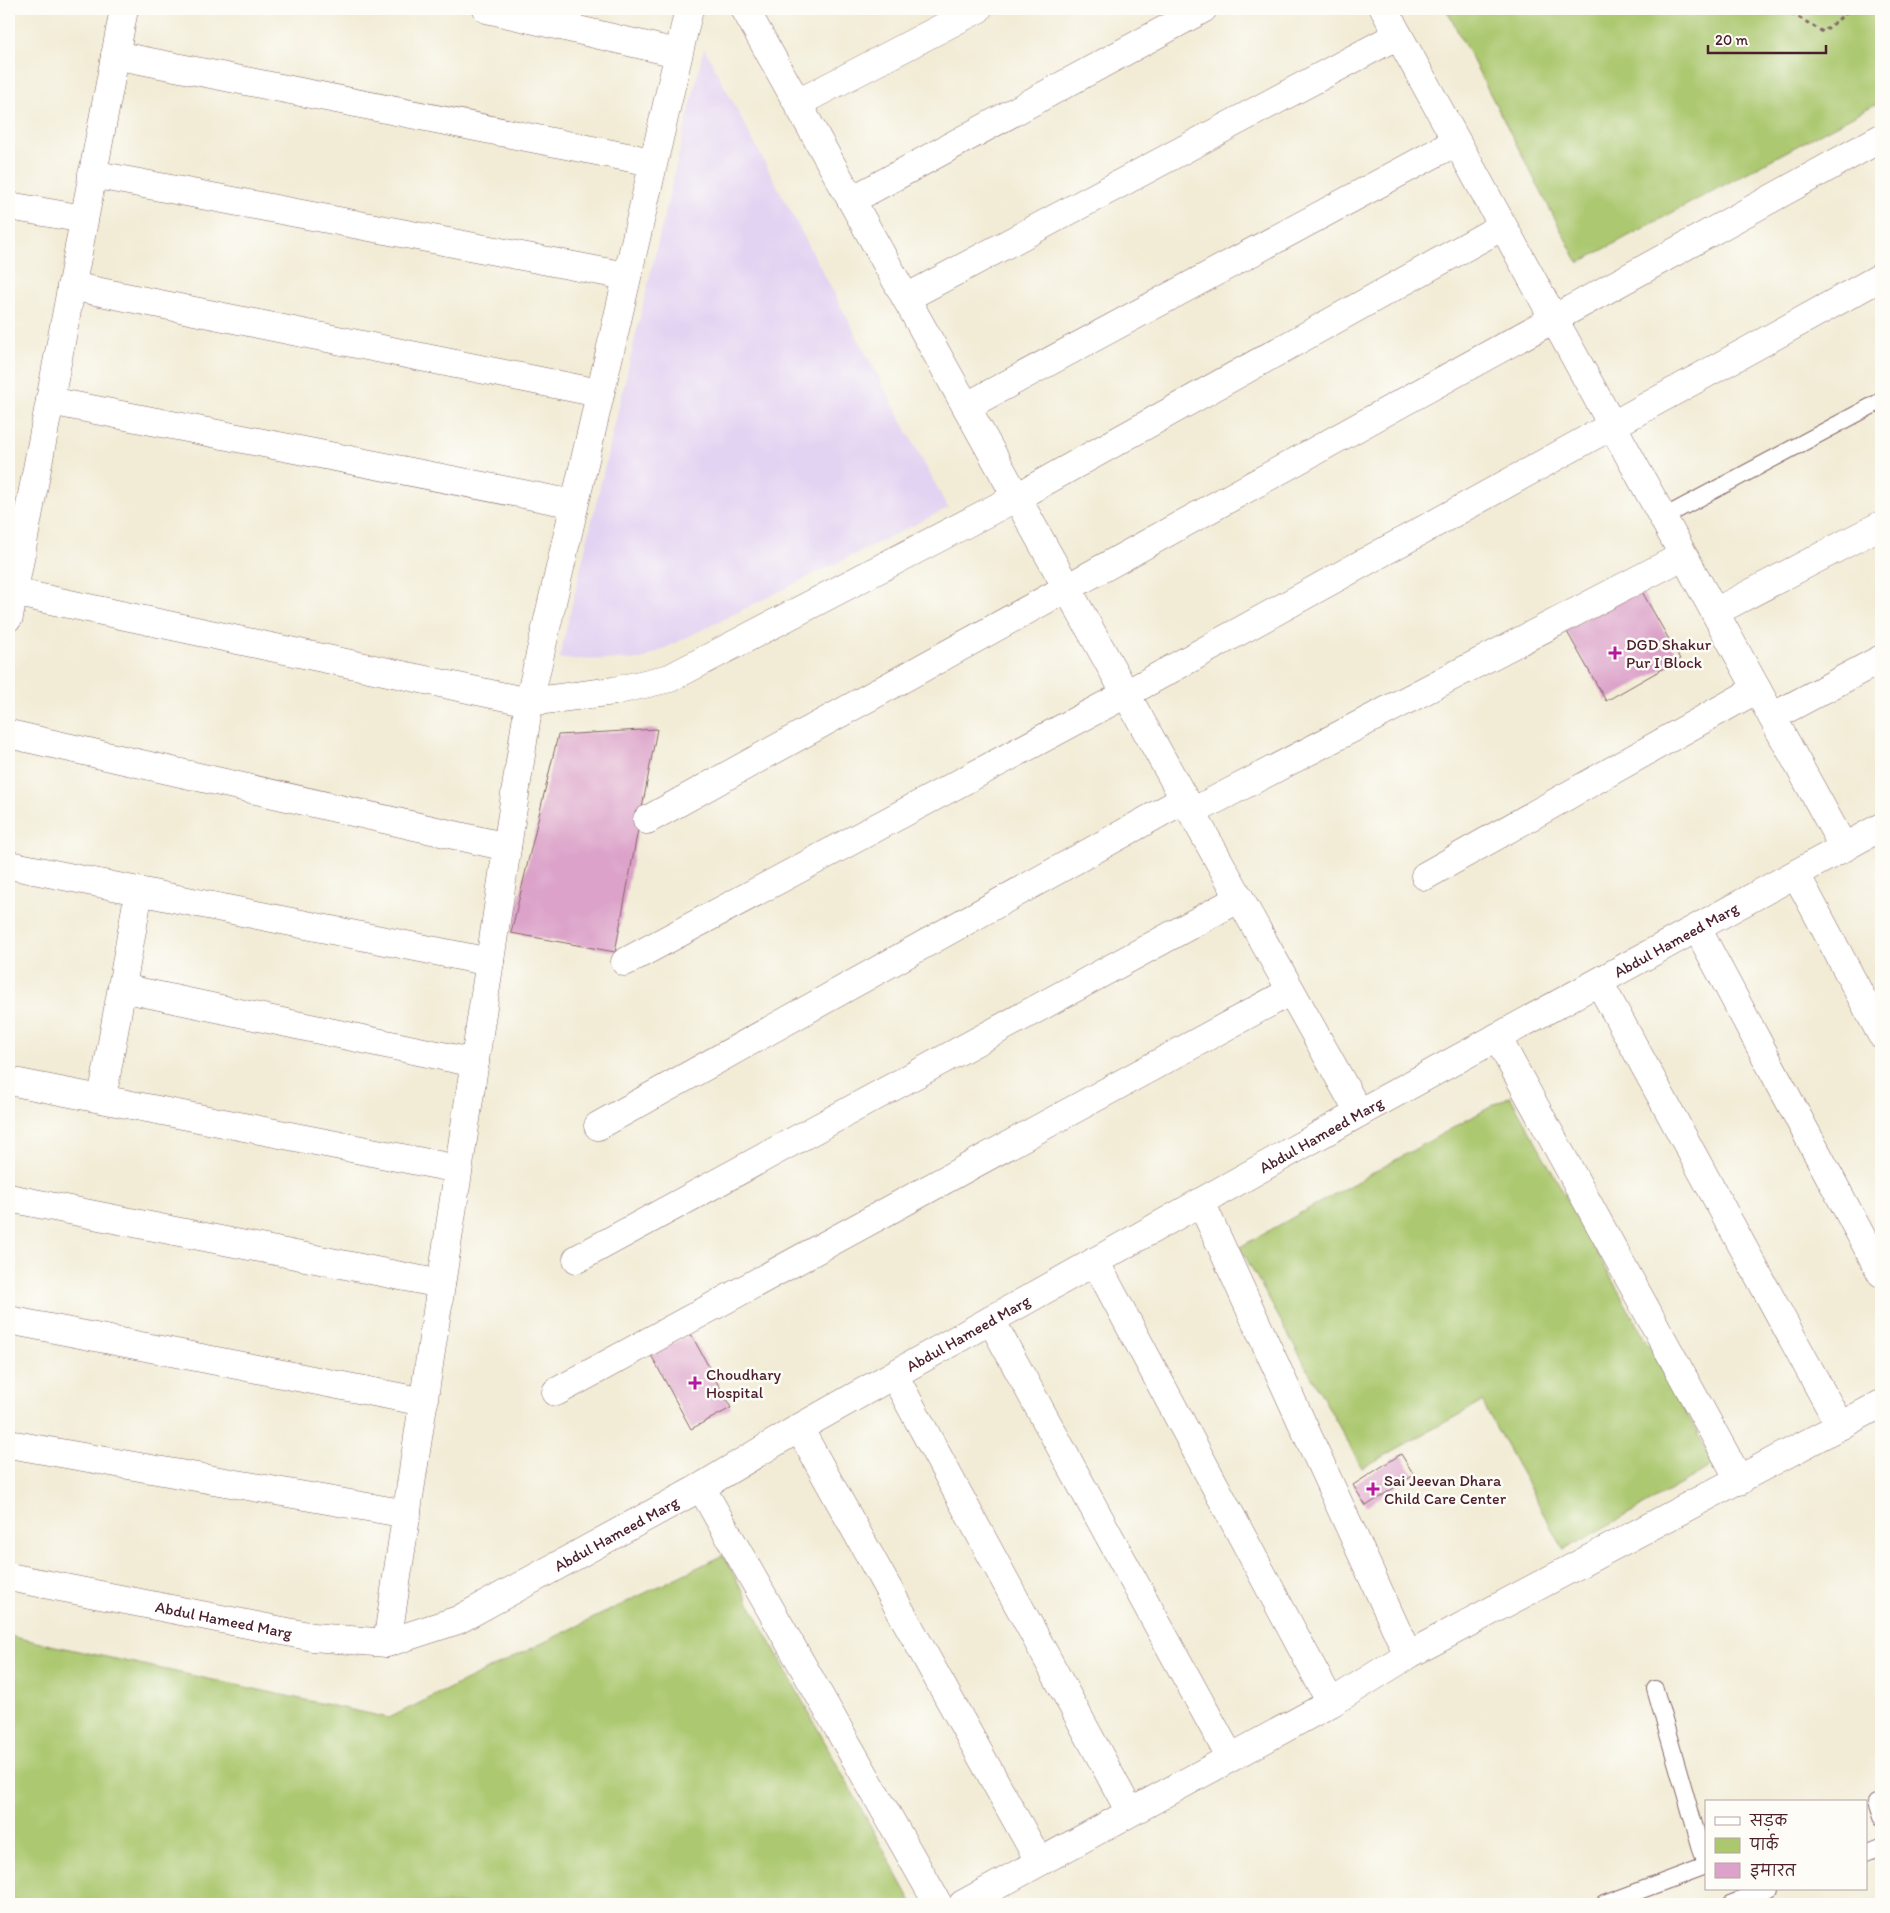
<svg xmlns="http://www.w3.org/2000/svg" width="1890" height="1913" font-family="Itim,'Playpen Sans Deva',sans-serif">
<rect width="100%" height="100%" fill="#fdfcf7"/>
<filter id="ink" filterUnits="userSpaceOnUse"><feTurbulence type="fractalNoise" baseFrequency=".02" numOctaves="2"/><feDisplacementMap in="SourceGraphic" scale="10" xChannelSelector="R" yChannelSelector="G"/><feConvolveMatrix kernelMatrix="1 2 1 2 8 2 1 2 1" color-interpolation-filters="sRGB"/></filter>
<filter id="wash" filterUnits="userSpaceOnUse"><feTurbulence type="fractalNoise" baseFrequency=".0096" numOctaves="4" result="noise"/><feDisplacementMap in="SourceGraphic" scale="20" xChannelSelector="R" yChannelSelector="G"/><feGaussianBlur stdDeviation="1.12" result="paint"/><feColorMatrix in="noise" values="0 0 0 0 0 0 0 0 0 0 0 0 0 0 0 0 0 1.4 0 .05"/><feComposite in="paint" operator="in"/></filter>
<g filter="url(#wash)">
<rect width="100%" height="100%" fill="#f2ecd6"/>
<path fill="#e3d3f2" d="M704,48L948,508L641,660L559,659Z"/>
<g fill="#acc86f" stroke="#7b744d">
<path d="M1446,9H1881V101L1578,263Z"/>
<path d="M1510,1096L1715,1465L1564,1550L1482,1402L1362,1468L1240,1247Z"/>
<path d="M723,1555L913,1904H9V1636L389,1718Z"/>
</g>
<g id="blocks">
<g fill="#dca2c9">
<path d="M1640,588L1680,659L1606,701L1566,630Z"/>
<path d="M657,729L615,952L511,933L558,735Z"/>
<path d="M691,1334L731,1408L691,1429L651,1355Z"/>
<path d="M1401,1454L1414,1475L1366,1506L1353,1485Z"/>
</g>
</g>
</g>
<g filter="url(#ink)">
<use href="#blocks" fill-opacity="0" stroke="#856767" stroke-width="1"/>
<g fill="none" stroke-linecap="round" stroke-linejoin="round">
<defs>
<g id="service">
<path d="M1662,518L1881,401"/>
<path d="M1655,1689L1706,1866"/>
<path d="M1876,1803L1881,1818"/>
<path d="M1866,1852L1881,1846"/>
<path d="M1604,1904L1706,1866"/>
<path d="M1730,1904L1769,1889"/>
</g>
<g id="minor">
<path d="M487,9L677,53"/>
<path d="M745,9L1359,1113"/>
<path d="M1384,9L1844,848"/>
<path d="M115,55L652,162"/>
<path d="M798,103L978,9"/>
<path d="M92,174L626,276"/>
<path d="M852,200L1203,9"/>
<path d="M9,206L84,219"/>
<path d="M71,286L599,393"/>
<path d="M906,298L1398,35"/>
<path d="M50,401L574,504"/>
<path d="M967,406L1456,142"/>
<path d="M13,592L529,702L614,691L670,678L1017,497L1503,226"/>
<path d="M1715,612L1881,525"/>
<path d="M9,617L124,9"/>
<path d="M1772,717L1881,659"/>
<path d="M9,734L507,847"/>
<path d="M1192,812L1683,556"/>
<path d="M647,820L1881,138"/>
<path d="M9,865L490,962"/>
<path d="M1796,874L1881,1034"/>
<path d="M1425,876L1757,689"/>
<path d="M1697,928L1881,1273"/>
<path d="M625,962L1126,694L1881,277"/>
<path d="M1599,982L1840,1426"/>
<path d="M122,988L475,1063"/>
<path d="M1497,1037L1740,1481"/>
<path d="M9,1081L458,1169"/>
<path d="M102,1099L139,891"/>
<path d="M598,1126L1185,799"/>
<path d="M9,1198L441,1284"/>
<path d="M1201,1202L1408,1655"/>
<path d="M577,1259L1240,898"/>
<path d="M1095,1261L1331,1703"/>
<path d="M9,1320L424,1402"/>
<path d="M991,1320L1230,1757"/>
<path d="M894,1375L1130,1812"/>
<path d="M556,1392L1291,991"/>
<path d="M799,1428L1039,1861"/>
<path d="M9,1444L407,1514"/>
<path d="M701,1487L938,1904"/>
<path id="s1" d="M9,1577L313,1637L387,1643L458,1620L701,1487L799,1428L1359,1113L1881,827"/>
<path d="M387,1643L529,702L689,9"/>
<path d="M963,1904L1331,1703L1408,1655L1881,1404"/>
</g>
</defs>
<use href="#service" stroke="#856767" stroke-width="18"/>
<use href="#minor" stroke="#856767" stroke-width="29"/>
<path stroke="#856767" stroke-width="3" stroke-dasharray="4 4" stroke-linecap="butt" d="M1785,9L1823,32L1851,9"/>
<use href="#service" stroke="#fff" stroke-width="16"/>
<use href="#minor" stroke="#fff" stroke-width="28"/>
</g>
</g>
<g fill="#b5179e" stroke="#fdfcf7" stroke-width="2">
<path d="M1612.5 645.5h5v5h5v5h-5v5h-5v-5h-5v-5h5z"/>
<path d="M692.5 1375.5h5v5h5v5h-5v5h-5v-5h-5v-5h5z"/>
<path d="M1370.5 1481.5h5v5h5v5h-5v5h-5v-5h-5v-5h5z"/>
</g>
<g text-anchor="middle" dominant-baseline="central" stroke-width="5" stroke-linejoin="round" paint-order="stroke">
<g font-size="16" fill="#4a1f2b" stroke="#fdfcf7" text-anchor="start">
<text x="1626" y="644">DGD Shakur<tspan x="1626" dy="18">Pur I Block</tspan></text>
<text x="706" y="1374">Choudhary<tspan x="706" dy="18">Hospital</tspan></text>
<text x="1384" y="1480">Sai Jeevan Dhara<tspan x="1384" dy="18">Child Care Center</tspan></text>
</g>
<g font-size="16" fill="#4a1f2b" stroke="#fdfcf7">
<text stroke="none"><textPath href="#s1" startOffset="1854">Abdul Hameed Marg</textPath></text>
<text stroke="none"><textPath href="#s1" startOffset="1449">Abdul Hameed Marg</textPath></text>
<text stroke="none"><textPath href="#s1" startOffset="1044">Abdul Hameed Marg</textPath></text>
<text stroke="none"><textPath href="#s1" startOffset="639">Abdul Hameed Marg</textPath></text>
<text stroke="none"><textPath href="#s1" startOffset="219">Abdul Hameed Marg</textPath></text>
</g>
</g>
<rect width="1890" height="1913" fill="none" stroke="#fdfcf7" stroke-width="30"/>
<rect x="1705" y="1800" width="162" height="90" fill="#fdfcf7" stroke="#b5a4a5"/>
<rect x="1715" y="1817" width="25" height="8" fill="#ffffff" stroke="#b5a4a5"/>
<text x="1750" y="1826" font-size="15" fill="#4a1f2b">सड़क</text>
<rect x="1715" y="1838" width="25" height="15" fill="#acc86f" stroke="#b5a4a5"/>
<text x="1750" y="1850" font-size="15" fill="#4a1f2b">पार्क</text>
<rect x="1715" y="1863" width="25" height="15" fill="#dca2c9" stroke="#b5a4a5"/>
<text x="1750" y="1876" font-size="15" fill="#4a1f2b">इमारत</text>
<path d="M1708 45v8h118v-8" fill="none" stroke="#4a1f2b" stroke-width="2.5"/>
<text x="1715" y="45" font-size="15" fill="#4a1f2b" stroke="#fdfcf7" stroke-width="4" paint-order="stroke">20 m</text>
</svg>
